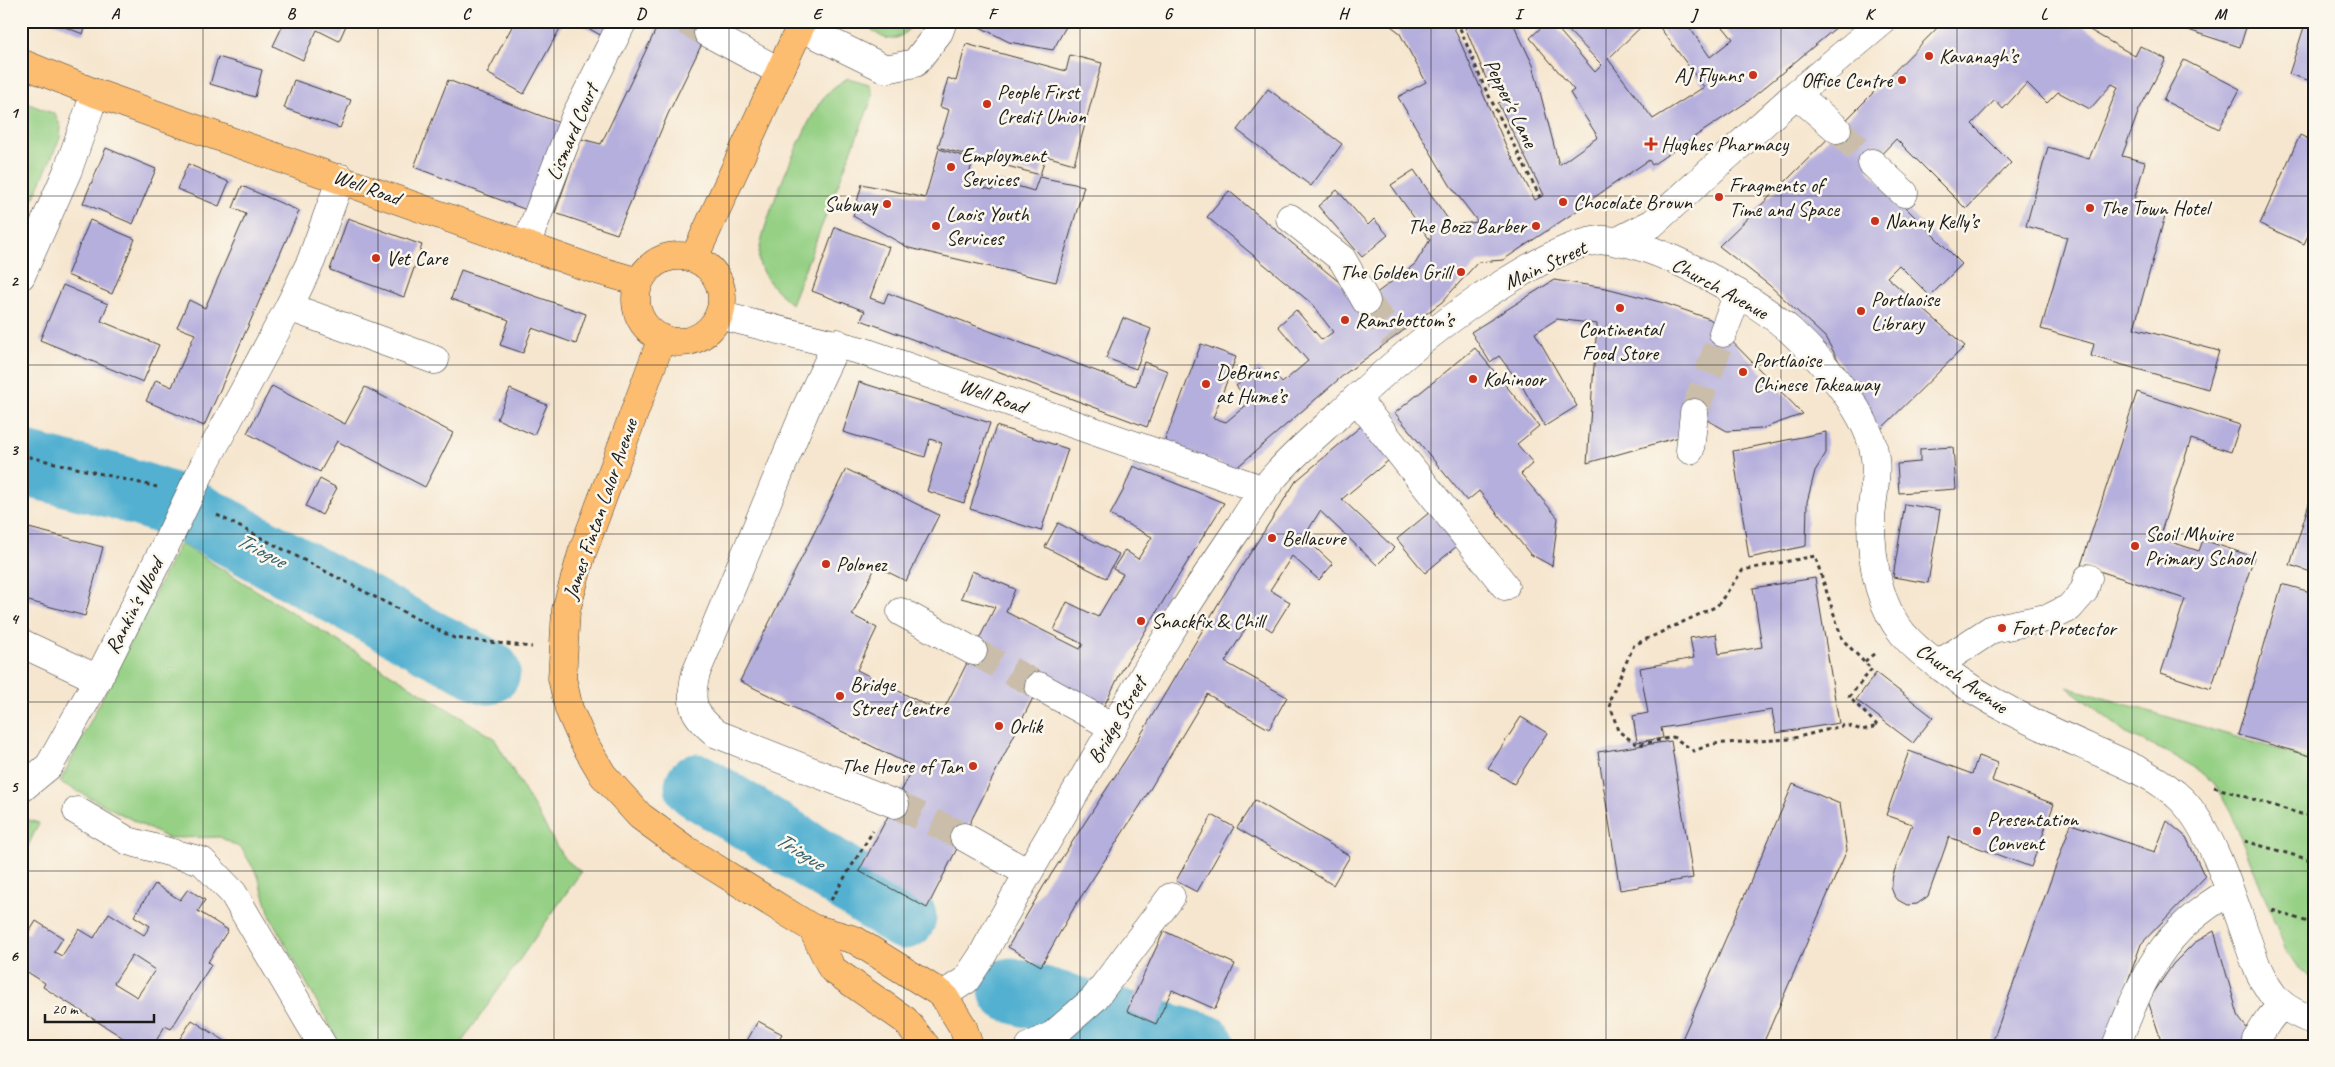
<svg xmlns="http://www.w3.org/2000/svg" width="2335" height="1067" font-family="Caveat,sans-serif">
<rect width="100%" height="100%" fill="#fbf7ec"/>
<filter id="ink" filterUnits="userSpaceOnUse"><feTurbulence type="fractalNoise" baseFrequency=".02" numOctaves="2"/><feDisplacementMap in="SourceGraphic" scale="10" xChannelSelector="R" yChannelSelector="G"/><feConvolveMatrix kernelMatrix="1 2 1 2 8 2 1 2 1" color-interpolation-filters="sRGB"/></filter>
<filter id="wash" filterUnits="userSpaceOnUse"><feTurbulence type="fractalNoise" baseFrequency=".0096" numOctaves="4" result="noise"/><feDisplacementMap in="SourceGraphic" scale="20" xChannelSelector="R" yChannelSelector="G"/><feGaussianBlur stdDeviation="1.12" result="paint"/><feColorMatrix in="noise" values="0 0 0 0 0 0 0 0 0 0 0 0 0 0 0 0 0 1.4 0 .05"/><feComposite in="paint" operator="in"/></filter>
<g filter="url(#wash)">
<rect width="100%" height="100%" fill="#f6e6cf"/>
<g fill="#95d085" stroke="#587650">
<path d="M865,21H915C904,36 893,46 876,33C871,29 868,27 865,21Z"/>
<path d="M848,78L869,84L873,96L791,304C779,293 762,278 759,262C754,239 802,132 816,109C824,94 834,86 848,78Z"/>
<path d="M21,101L55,114L61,127L60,138L31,204L21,200Z"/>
<path d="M180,543L494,738L563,857L581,872L459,1046H341L271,918L258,876L242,849L220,837L167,838L60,782Z"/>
<path d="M2067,687L2314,760V980L2298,968L2286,950L2231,813L2214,783L2194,767L2173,755L2129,735Z"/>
<path d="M21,818L39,823L21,861Z"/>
</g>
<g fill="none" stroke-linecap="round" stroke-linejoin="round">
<g stroke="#52b0d0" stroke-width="65">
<path d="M21,463L118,487L187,510L429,642L488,672"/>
<path d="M697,786L788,842L904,917"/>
<path d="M1011,990L1203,1046"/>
</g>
</g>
<g id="blocks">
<g fill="#b5afdd" fill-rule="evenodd">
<path d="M49,21H88L83,34Z"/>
<path d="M285,21H348L339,41L317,30L303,60L273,46Z"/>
<path d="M515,21H564L524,94L487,73Z"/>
<path d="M575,21H616L606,38Z"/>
<path d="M660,21H713L668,114L617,234L555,213L581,139L601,144Z"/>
<path d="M978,21H1069L1053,50L1009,42L976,25Z"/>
<path d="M1384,21H1451L1507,148L1535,200L1544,195L1498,103L1508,99L1501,84L1490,88L1463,22L1512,21L1533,65L1559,165L1598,137L1570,93L1574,90L1530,38L1548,21H1551L1595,72L1602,65L1559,21H1647L1608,59L1653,119L1704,87L1655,21H1685L1710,57L1733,39L1718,21H1844L1747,102L1652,165L1649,160L1586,203L1587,204L1503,260L1478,262L1442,302L1346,373L1235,469L1164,443L1201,344L1236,357L1213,418L1226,422L1250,402L1236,386L1259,368L1272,383L1278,378L1282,383L1308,361L1278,326L1296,310L1322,340L1333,332L1311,303L1207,217L1229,191L1339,282L1358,307L1415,264L1430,240L1391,185L1414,170L1452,225L1478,222L1450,185L1398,97L1426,82L1399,32Z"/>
<path d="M1944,21H2074L2135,56L2140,46L2166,59L2139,110L2122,156L2145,162L2133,204L2166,212L2134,328L2219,351L2208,389L2091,356L2094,344L2041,329L2067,237L2026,226L2048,147L2089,159L2118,87L2112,84L2090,109L2058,92L2047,103L2027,83L2003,109L1995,100L1972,124L2011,163L1966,209L1896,139L1867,169L1962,264L1930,296L1899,265L1887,277L1965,346L1879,431L1825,337L1769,285L1719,246L1788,179Z"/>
<path d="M2178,21H2248L2240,47L2176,26Z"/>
<path d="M2306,21H2314V82L2289,74Z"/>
<path d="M966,44L1066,71L1070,55L1102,63L1074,164L1046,156L1040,175L938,147L949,110L940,107L948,78L956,81Z"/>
<path d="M218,57L262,70L255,97L210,84Z"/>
<path d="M2184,60L2240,89L2219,129L2163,100Z"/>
<path d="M294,80L351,100L340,128L284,108Z"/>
<path d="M448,80L570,127L537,214L414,167Z"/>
<path d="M1268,89L1342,144L1311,186L1237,130Z"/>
<path d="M2300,135L2314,142V223L2304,244L2260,224Z"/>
<path d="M106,148L156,169L133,224L83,203Z"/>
<path d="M939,149L973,159L967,183L992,190L996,180L1034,191L1039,177L1084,186L1056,282L909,248L853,216L862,184L925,198Z"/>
<path d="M188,164L229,182L219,206L177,189Z"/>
<path d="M242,186L299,211L204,426L146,401L156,380L172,387L179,370L195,334L177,327L189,300L205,308L246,214L233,208Z"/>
<path d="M1337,190L1368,225L1374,219L1388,235L1362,257L1318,206Z"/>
<path d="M348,218L422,245L404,297L330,270Z"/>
<path d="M90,220L135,239L112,294L67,275Z"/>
<path d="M835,227L889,247L870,298L884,303L888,293L1136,386L1144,362L1168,371L1147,427L861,320L865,311L812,291Z"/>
<path d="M461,270L586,314L576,344L532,328L523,353L500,345L509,320L451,299Z"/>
<path d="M1554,280L1606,288L1664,303L1710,319L1803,414L1761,429L1727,431L1684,407L1679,437L1587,463L1597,324L1557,319L1535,333L1577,406L1545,426L1522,386L1499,356L1490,362L1471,332Z"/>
<path d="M63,285L108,304L101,321L159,345L143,382L40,340Z"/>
<path d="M1123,318L1151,329L1136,369L1106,358Z"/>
<path d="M1475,348L1539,426L1517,444L1533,463L1521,474L1558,518L1552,566L1530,554L1479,491L1467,501L1395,413Z"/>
<path d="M859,382L990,423L964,503L927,491L942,443L930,439L925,457L843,432Z"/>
<path d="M272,386L345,424L365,387L453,433L425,487L337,441L320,472L247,433Z"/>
<path d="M510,389L547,405L534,435L497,419Z"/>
<path d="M2137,392L2240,425L2231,452L2191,439L2159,538L2199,551L2203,540L2254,557L2211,689L2161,673L2185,599L2081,565Z"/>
<path d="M1366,422L1394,456L1342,499L1394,548L1377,565L1320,511L1304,537L1333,564L1319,580L1292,556L1270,590L1290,602L1272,631L1252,618L1225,662L1287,697L1269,729L1207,694L1140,806L1075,906L1041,966L1008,947L1043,887L1130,753L1221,599L1296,481Z"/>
<path d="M996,426L1068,449L1041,531L970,509Z"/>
<path d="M1826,432V453L1815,471L1807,502L1806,546L1749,558L1733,451Z"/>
<path d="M1953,447L1956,489L1899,493L1897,464L1920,462V449Z"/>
<path d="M1133,466L1224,503L1165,598L1122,670L1104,706L1044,676L927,908L859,871L914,767L740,681L846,469L939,515L906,581L876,566L852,615L877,628L857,670L942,713L995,607L961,598L972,571L1015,589L1006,612L1080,649L1083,644L1054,630L1067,602L1098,617L1123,574L1113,569L1125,550L1138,559L1152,537L1110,515L1123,491Z"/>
<path d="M320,479L337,488L322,515L306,506Z"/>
<path d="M2313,491H2314V573L2290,565Z"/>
<path d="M1905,504L1940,510L1928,583L1893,577Z"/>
<path d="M1430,512L1457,546L1425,573L1397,539Z"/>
<path d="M1058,523L1119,554L1106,578L1045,547Z"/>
<path d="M21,526L103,547L85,616L21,599Z"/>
<path d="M1815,578L1839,723L1776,733L1772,710L1661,728L1663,738L1637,742L1633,716L1648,713L1640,668L1694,658L1690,638L1716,634L1719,654L1762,647L1753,588Z"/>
<path d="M2282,584L2314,593V757L2238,735Z"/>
<path d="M1876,673L1933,717L1913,743L1856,700Z"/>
<path d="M1521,717L1547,733L1514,784L1488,768Z"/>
<path d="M1671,741L1693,878L1620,890L1598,752Z"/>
<path d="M1909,751L1972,774L1978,756L1998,763L1992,781L2054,804L2031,867L1949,837L1928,896L1917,904L1907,905L1898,900L1894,895L1891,887L1893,875L1912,824L1886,815Z"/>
<path d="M1793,784L1840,804L1847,850L1762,1046H1679Z"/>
<path d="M1255,800L1350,856L1333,885L1237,828Z"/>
<path d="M1212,815L1234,827L1197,892L1176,881Z"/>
<path d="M2167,821L2186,837L2205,877L2141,944L2105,1046H1991L2071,824L2155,852Z"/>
<path d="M155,884L180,900L188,889L205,900L198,911L228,930L208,962L211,965L171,1029L165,1026L153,1046H136L43,987L45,983L21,968V930L28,934L36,921L63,938L54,952L62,956L79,929L94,938L109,913L144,935L150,926L134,916ZM132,955L155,970L137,997L114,983Z"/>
<path d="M1164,931L1235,964L1215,1009L1172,990L1156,1024L1127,1011Z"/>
<path d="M2214,931L2239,1018L2256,1040L2271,1046H2163L2148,1001L2173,964L2194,943Z"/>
<path d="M192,1020L233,1046H175Z"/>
<path d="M758,1021L782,1034L775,1046H744Z"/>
</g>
</g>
</g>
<g filter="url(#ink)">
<use href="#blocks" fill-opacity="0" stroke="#3d3a37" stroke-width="1"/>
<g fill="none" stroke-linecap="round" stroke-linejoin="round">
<g stroke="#cabeab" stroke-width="28" stroke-dasharray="28 14" stroke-linecap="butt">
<path d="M685,21L708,33"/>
<path d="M1837,129L1872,163"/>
<path d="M1366,301L1394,337"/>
<path d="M1694,413L1723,333"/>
<path d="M973,651L1039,686"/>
<path d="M895,804L964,837"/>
</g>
<defs>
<g id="minor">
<path d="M800,27L886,69L915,63L939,32L943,21"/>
<path d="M708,33L779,71"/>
<path d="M1796,94L1837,129"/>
<path d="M1872,163L1904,193"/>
<path d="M1290,218L1342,259L1366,301"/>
<path d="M1616,242L1653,223L1796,94L1883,21"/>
<path d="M526,245L575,117L623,21"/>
<path d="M21,276L68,170L95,93"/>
<path d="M289,307L435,360"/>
<path d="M719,315L862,351L1264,490"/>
<path d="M1723,333L1738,293"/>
<path d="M837,343L807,406L696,673C688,704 693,715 717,734L895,804"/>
<path d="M1356,398L1505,586"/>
<path d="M1690,450L1694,413"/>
<path d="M204,465L289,307L311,261L341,178"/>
<path d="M901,612L973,651"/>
<path d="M21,643L98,679"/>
<path d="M1937,665L1992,629L2051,617L2069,608L2084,591L2088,578"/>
<path d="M1039,686L1113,727"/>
<path d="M21,789L49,766L98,679L171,534"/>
<path d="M77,811L128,841L202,861L233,893L323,1046"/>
<path d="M964,837L1028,873"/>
<path d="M943,995L966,980L982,956C1009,905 1039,855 1068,805C1104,743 1139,681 1177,621C1197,589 1218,558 1239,527C1250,510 1261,492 1274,477C1292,456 1313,438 1333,420C1380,375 1428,333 1482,297C1513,277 1565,243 1601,240C1648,237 1758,300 1792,332C1822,360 1871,416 1875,458C1878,478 1872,498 1871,519C1871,558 1877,603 1903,634C1914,647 1928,658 1942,668C1989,704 2040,726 2094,750C2123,763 2159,777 2182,800C2216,834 2239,920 2257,967C2272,999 2280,1008 2314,1021"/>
<path d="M2256,1040L2268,1021L2281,1005"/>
<path d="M1030,1046L1053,1035L1094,999L1171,897"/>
<path d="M2116,1046C2144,975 2160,932 2229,892"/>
</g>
<g id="major">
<path d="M21,63L95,93L590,268L639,282"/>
<circle cx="679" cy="299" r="43"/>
<path d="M694,258L803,21"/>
<path d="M662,338L582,553L566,610L562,678L569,709L583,741L603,775L640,816L685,849L812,928L855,940L943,995L963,1027L969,1046"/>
<path d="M812,928L832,969L905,1020L926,1046"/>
</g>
</defs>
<use href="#minor" stroke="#3d3a37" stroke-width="29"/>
<use href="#major" stroke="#3d3a37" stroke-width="29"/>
<g stroke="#3d3a37" stroke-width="3" stroke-dasharray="4 4" stroke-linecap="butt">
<path d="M1457,21L1483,84L1540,197"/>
<path d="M21,455L157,487"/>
<path d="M217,515L454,638L532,647"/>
<path d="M1864,662L1842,639L1815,556L1743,570L1717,606L1634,645L1609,701L1618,731L1638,745L1673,737L1694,751L1712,744L1790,739L1846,725L1862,730L1878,726L1849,697L1872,669L1864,662L1875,653"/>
<path d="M2214,787L2314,818"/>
<path d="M2245,841L2314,861"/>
<path d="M831,900L873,831"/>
<path d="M2272,910L2314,924"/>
</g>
<use href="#minor" stroke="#fff" stroke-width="28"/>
<use href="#major" stroke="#fcbd6f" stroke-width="28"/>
<defs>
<path id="minor-bridge" d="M171,534L204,465"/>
</defs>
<use href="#minor-bridge" stroke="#3d3a37" stroke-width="29" stroke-linecap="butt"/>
<use href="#minor-bridge" stroke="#fff" stroke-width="28"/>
</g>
</g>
<path fill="none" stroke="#1c1c1c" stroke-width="1" stroke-opacity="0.55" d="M203,21V1046M378,21V1046M554,21V1046M729,21V1046M904,21V1046M1080,21V1046M1255,21V1046M1431,21V1046M1606,21V1046M1781,21V1046M1957,21V1046M2132,21V1046M21,196H2314M21,365H2314M21,534H2314M21,702H2314M21,871H2314"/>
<g fill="#c8321e" stroke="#fbf7ec" stroke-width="2">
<circle cx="1929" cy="56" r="5"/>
<circle cx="1753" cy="75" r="5"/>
<circle cx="1902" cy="80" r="5"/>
<circle cx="987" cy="104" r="5"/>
<path d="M1648.5 136.5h5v5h5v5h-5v5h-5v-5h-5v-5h5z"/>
<circle cx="951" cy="167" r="5"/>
<circle cx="1719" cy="197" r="5"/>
<circle cx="1563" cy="202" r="5"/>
<circle cx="887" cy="204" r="5"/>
<circle cx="2090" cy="208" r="5"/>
<circle cx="1875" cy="221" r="5"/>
<circle cx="936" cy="226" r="5"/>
<circle cx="1536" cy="226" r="5"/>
<circle cx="376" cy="258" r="5"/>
<circle cx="1461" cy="272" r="5"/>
<circle cx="1620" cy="308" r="5"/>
<circle cx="1861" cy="311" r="5"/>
<circle cx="1345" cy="320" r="5"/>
<circle cx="1743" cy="372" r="5"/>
<circle cx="1473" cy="379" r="5"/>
<circle cx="1206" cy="384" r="5"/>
<circle cx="1272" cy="538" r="5"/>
<circle cx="2135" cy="546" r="5"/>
<circle cx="826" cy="564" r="5"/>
<circle cx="1141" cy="621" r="5"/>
<circle cx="2002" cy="628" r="5"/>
<circle cx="840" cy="696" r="5"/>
<circle cx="999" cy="726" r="5"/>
<circle cx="973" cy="766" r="5"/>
<circle cx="1977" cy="831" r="5"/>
</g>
<g text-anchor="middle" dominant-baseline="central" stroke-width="5" stroke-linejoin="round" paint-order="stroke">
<g font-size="21" fill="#1c1c1c" stroke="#fbf7ec" text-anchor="start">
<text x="1939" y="56">Kavanagh’s</text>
<text x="1743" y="75" text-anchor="end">AJ Flynns</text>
<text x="1892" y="80" text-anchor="end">Office Centre</text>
<text x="997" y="92">People First<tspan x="997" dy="24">Credit Union</tspan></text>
<text x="1661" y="144">Hughes Pharmacy</text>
<text x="961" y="155">Employment<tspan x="961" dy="24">Services</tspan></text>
<text x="1729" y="185">Fragments of<tspan x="1729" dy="24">Time and Space</tspan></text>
<text x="1573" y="202">Chocolate Brown</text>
<text x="877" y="204" text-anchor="end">Subway</text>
<text x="2100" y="208">The Town Hotel</text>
<text x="946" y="214">Laois Youth<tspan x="946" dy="24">Services</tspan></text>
<text x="1885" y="221">Nanny Kelly’s</text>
<text x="1526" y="226" text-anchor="end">The Bozz Barber</text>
<text x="386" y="258">Vet Care</text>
<text x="1451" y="272" text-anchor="end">The Golden Grill</text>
<text x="1871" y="299">Portlaoise<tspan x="1871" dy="24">Library</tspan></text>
<text x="1355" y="320">Ramsbottom’s</text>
<text x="1620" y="329" text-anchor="middle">Continental<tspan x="1620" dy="24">Food Store</tspan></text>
<text x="1753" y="360">Portlaoise<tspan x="1753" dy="24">Chinese Takeaway</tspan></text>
<text x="1216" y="372">DeBruns<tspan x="1216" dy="24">at Hume’s</tspan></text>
<text x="1483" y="379">Kohinoor</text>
<text x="2145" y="534">Scoil Mhuire<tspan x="2145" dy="24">Primary School</tspan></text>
<text x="1282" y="538">Bellacure</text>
<text x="836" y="564">Polonez</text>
<text x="1151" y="621">Snackfix &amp; Chill</text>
<text x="2012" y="628">Fort Protector</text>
<text x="850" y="684">Bridge<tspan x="850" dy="24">Street Centre</tspan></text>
<text x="1009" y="726">Orlik</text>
<text x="963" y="766" text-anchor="end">The House of Tan</text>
<text x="1987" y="819">Presentation<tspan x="1987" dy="24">Convent</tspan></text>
</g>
<g font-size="21" fill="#1c1c1c" stroke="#fbf7ec">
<text transform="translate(1511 103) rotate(64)">Pepper's Lane</text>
<text transform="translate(572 132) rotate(-67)">Lismard Court</text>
<text transform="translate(367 187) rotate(20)">Well Road</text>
<text transform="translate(1545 265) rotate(-25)">Main Street</text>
<text transform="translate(1720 288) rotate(29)">Church Avenue</text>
<text transform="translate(993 396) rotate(19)">Well Road</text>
<text transform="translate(600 509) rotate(-71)">James Fintan Lalor Avenue</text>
<text transform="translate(134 606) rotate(-63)">Rankin's Wood</text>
<text transform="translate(1962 678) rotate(35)">Church Avenue</text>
<text transform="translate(1117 720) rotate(-60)">Bridge Street</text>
</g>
<g font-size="22" font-style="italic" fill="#345f6d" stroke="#fbf7ec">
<text transform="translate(261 550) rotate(28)">Triogue</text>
<text transform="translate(800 851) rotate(32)">Triogue</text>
</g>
</g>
<rect width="2335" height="1067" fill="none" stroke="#fbf7ec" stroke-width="55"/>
<path d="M45 1014v8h109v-8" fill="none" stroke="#1c1c1c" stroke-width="2.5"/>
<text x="52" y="1014" font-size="15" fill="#1c1c1c" stroke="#fbf7ec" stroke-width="4" paint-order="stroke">20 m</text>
<rect x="28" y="28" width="2280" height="1012" fill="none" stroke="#1c1c1c" stroke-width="2"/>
<g font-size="16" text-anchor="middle" font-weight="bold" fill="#1c1c1c">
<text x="115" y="19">A</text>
<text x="291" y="19">B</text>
<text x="466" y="19">C</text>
<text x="641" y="19">D</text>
<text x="817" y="19">E</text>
<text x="992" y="19">F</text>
<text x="1168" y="19">G</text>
<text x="1343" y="19">H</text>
<text x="1518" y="19">I</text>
<text x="1694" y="19">J</text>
<text x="1869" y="19">K</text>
<text x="2044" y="19">L</text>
<text x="2220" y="19">M</text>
<text x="14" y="118">1</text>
<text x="14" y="286">2</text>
<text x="14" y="455">3</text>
<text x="14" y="624">4</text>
<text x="14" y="792">5</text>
<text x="14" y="961">6</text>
</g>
</svg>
